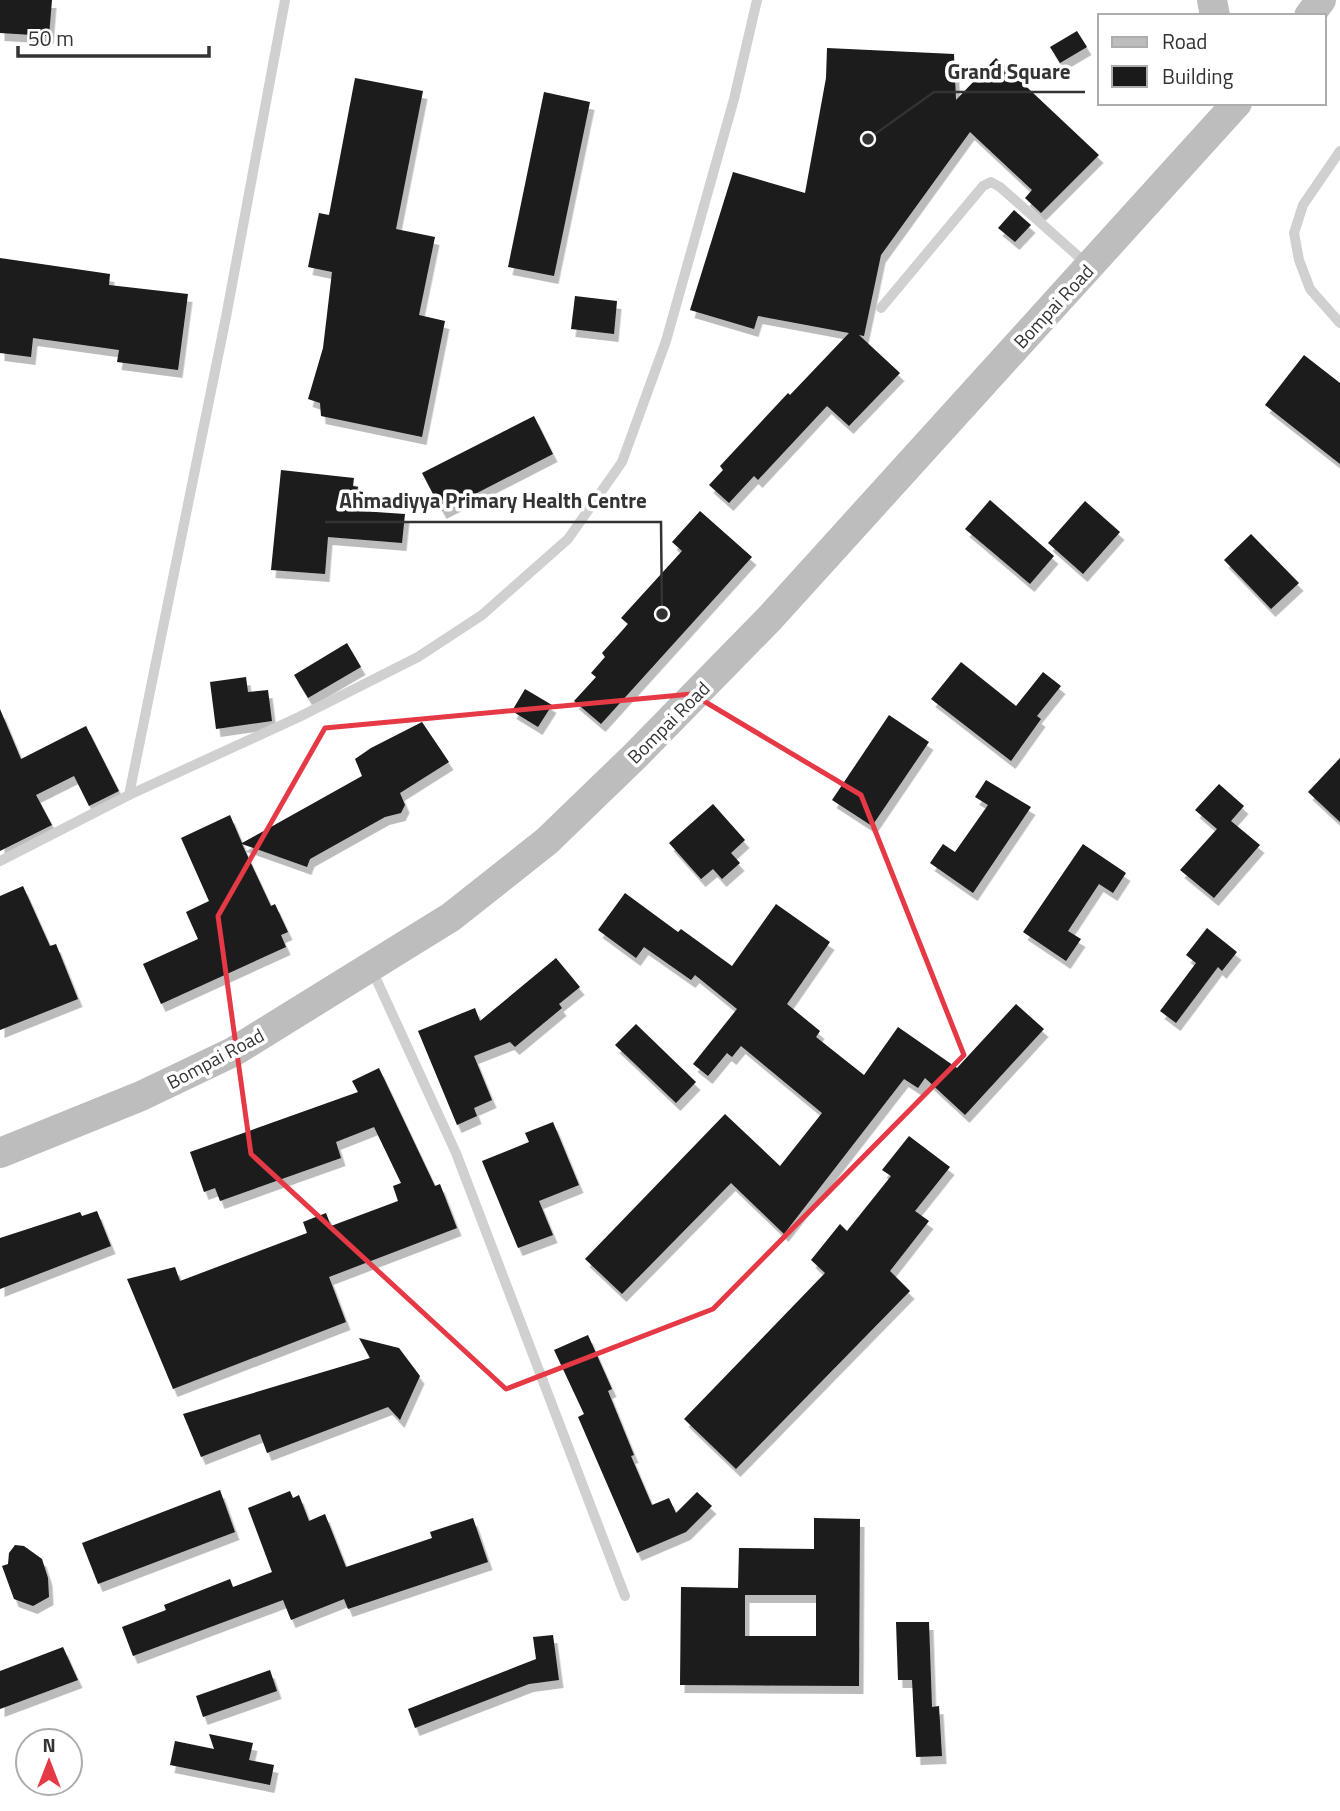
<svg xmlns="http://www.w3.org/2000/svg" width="1340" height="1811" font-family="'Titillium Web',sans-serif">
<defs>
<filter id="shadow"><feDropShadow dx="4.5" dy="8" stdDeviation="0" flood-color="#0004"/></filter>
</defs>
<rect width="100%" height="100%" fill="#fff"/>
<g fill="#1a1a1a" fill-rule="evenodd" filter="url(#shadow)">
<path d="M0,0H52L49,36L0,33Z"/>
<path d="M1077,31L1087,47L1060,63L1050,47Z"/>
<path d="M827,48L954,54L956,100L996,58L1099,155L1041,213L1025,198L1032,190L970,132L881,255L864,336L859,335L900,373L849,426L827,406L758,480L754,476L729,503L709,485L723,470L720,466L788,393L790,395L849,333L758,316L754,329L690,310L733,172L805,193L826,78Z"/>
<path d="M355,78L423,91L396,229L435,237L419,315L445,321L422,437L321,416L320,403L308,399L323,348L332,272L308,267L319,213L329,215Z"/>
<path d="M544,92L590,102L554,276L508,267Z"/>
<path d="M1014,210L1031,225L1015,242L998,228Z"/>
<path d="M0,258L110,274L109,285L188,294L178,370L117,362L119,350L33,338L31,357L0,353Z"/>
<path d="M575,296L617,301L614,334L571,329Z"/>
<path d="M1304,355L1340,383V464L1265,405Z"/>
<path d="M534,416L553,454L442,511L422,473Z"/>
<path d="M281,470L354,478L353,486L358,487L357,491L363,492L361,511L405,514L402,543L328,537L325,574L271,570Z"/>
<path d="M990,500L1054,556L1030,584L965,529Z"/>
<path d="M1085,501L1120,532L1083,574L1048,543Z"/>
<path d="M700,511L752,557L601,724L574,701L596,677L591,673L605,657L602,653L628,624L621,618L682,551L672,542Z"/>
<path d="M1251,534L1299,583L1271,609L1224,560Z"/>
<path d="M347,643L361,667L308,698L294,675Z"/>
<path d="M961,662L1016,706L1043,672L1061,686L1037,716L1041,719L1011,761L931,699Z"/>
<path d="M246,677L248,692L268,690L272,721L216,729L210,682Z"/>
<path d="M525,689L552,705L538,727L512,711Z"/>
<path d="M0,709L21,759L86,726L119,791L89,806L74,776L36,795L52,825L0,851Z"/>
<path d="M889,715L929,742L872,826L832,800Z"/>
<path d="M422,722L449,762L400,793L405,805L401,813L385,817L310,859L307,867L242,844L271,906L275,904L288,932L281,935L286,947L161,1004L143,964L198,939L186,912L209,901L181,838L230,815L242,843L362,776L355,759L371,748Z"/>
<path d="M1340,758V822L1308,792Z"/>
<path d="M986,780L1031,807L973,893L930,863L943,844L955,852L988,805L975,797Z"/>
<path d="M1219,784L1244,806L1231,821L1260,845L1214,898L1180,870L1217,829L1195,810Z"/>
<path d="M713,804L745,840L731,853L740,863L722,879L713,869L701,879L669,843Z"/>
<path d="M1083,844L1126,873L1113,893L1099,884L1068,931L1081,939L1066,961L1023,932Z"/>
<path d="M23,886L50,946L56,944L78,999L0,1030V896Z"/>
<path d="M625,893L678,932L681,929L732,966L776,904L830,942L787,1004L820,1031L816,1037L864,1075L898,1027L957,1068L1016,1004L1044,1029L965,1115L925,1078L918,1088L904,1079L784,1234L731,1183L622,1294L585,1259L725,1114L780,1166L822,1113L741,1046L732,1057L727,1053L708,1076L693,1064L737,1009L695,975L691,980L644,947L636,958L598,930Z"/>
<path d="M1207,928L1237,952L1222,971L1218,967L1176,1023L1160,1011L1196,963L1186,955Z"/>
<path d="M556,958L580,987L559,1004L562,1008L515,1047L510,1042L474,1056L492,1100L474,1108L477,1116L457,1125L418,1031L475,1008L480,1021Z"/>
<path d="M636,1024L696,1082L676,1103L615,1045Z"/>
<path d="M379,1068L435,1186L440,1184L457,1228L329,1277L346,1322L173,1389L127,1279L175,1267L180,1281L307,1233L303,1222L326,1213L331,1226L398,1201L393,1186L401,1183L374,1127L336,1142L341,1158L220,1201L215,1188L204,1192L190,1152L358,1092L352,1081Z"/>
<path d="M553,1122L579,1185L539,1201L553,1235L518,1248L482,1161L529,1142L525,1133Z"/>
<path d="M909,1136L950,1167L915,1211L929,1221L890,1271L910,1291L736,1469L684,1419L825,1273L811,1260L840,1224L847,1231L891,1176L882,1170Z"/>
<path d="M97,1211L111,1246L0,1289V1238L80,1212L82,1216Z"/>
<path d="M588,1335L612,1389L608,1391L634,1455L631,1456L652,1505L669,1498L676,1513L697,1492L712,1506L686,1532L637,1553L578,1417L584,1414L554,1350Z"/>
<path d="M359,1338L399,1348L420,1376L400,1420L388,1407L267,1453L260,1434L201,1457L183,1414L370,1358Z"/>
<path d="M220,1490L235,1532L98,1584L82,1543Z"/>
<path d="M290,1491L293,1498L299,1495L309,1521L325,1514L346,1567L432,1538L430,1532L473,1518L488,1562L348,1609L344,1599L291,1620L283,1600L133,1656L122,1627L166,1610L164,1605L230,1579L233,1587L272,1572L248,1508Z"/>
<path d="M814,1518L860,1519L859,1686L680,1685L681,1587L738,1588L739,1548L814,1549ZM745,1595H816V1636H745Z"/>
<path d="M15,1545L24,1546L42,1559L48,1578L49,1597L33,1606L14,1599L2,1566L8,1564L9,1553Z"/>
<path d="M896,1622H929L932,1707L939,1706L942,1756L916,1757L912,1680H898Z"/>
<path d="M553,1635L559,1680L529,1684L415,1728L408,1709L536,1659L533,1637Z"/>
<path d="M63,1647L78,1680L0,1709V1671Z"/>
<path d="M270,1670L277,1691L203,1717L196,1696Z"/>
<path d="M209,1734L253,1743L249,1760L274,1765L270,1785L170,1765L175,1741L214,1749Z"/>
</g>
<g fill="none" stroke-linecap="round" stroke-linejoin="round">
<g stroke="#d0d0d0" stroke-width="10">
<path d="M1340,151L1303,205L1294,233L1299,260L1310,289L1340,323"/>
<path d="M881,308L983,186L991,182L1000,187L1087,264"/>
<path d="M129,795L226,317L285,0"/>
<path d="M0,861L129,795L299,717L418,657L482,615L568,539L622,462L666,341L734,99L757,0"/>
<path d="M372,970L456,1153L625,1596"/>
</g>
<g stroke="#bdbdbd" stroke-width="30">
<path d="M1212,0L1215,16"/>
<path d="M1309,16L1321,0"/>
<path d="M0,1153L141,1096L233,1052L451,917L547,841L635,756L770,618L1237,103"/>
</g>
</g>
<path fill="none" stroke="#e63946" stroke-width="5" stroke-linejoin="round" d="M692,694L861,795L964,1055L713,1309L506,1389L251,1154L218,916L325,728Z"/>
<g text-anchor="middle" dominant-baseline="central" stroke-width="7" stroke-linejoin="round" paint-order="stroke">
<g font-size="19" fill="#333" stroke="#fff">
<text transform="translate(1053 306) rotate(-47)">Bompai Road</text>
<text transform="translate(668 722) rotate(-45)">Bompai Road</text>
<text transform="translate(215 1058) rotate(-28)">Bompai Road</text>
</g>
</g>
<path fill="none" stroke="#333" stroke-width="2.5" d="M868 139L934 92H1085M662 614L661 522H325"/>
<g fill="#333" stroke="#fff" stroke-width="2.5">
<circle cx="868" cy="139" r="7"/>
<circle cx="662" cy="614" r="7"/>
</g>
<g font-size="21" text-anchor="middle" font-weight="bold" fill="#333" stroke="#fff" stroke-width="7" stroke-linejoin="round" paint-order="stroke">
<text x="1009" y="79">Grand Square</text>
<text x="493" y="508">Ahmadiyya Primary Health Centre</text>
</g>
<rect x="1098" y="14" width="228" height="91" fill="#ffffff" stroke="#adadad" stroke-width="2"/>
<rect x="1112" y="37" width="35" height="10" fill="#bdbdbd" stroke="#adadad" stroke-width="2"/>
<text x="1162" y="49" font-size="21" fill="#333333">Road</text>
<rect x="1112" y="66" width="35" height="21" fill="#1a1a1a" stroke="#adadad" stroke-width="2"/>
<text x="1162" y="84" font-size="21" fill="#333333">Building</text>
<g transform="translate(49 1762)"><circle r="33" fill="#ffffff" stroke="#adadad" stroke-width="2"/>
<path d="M0-5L12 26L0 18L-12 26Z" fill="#e63946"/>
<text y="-10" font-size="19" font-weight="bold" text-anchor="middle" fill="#333333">N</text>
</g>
<path d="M18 46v10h191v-10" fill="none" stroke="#333333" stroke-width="3.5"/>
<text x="28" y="46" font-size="21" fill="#333333" stroke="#ffffff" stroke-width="5" paint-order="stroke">50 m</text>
</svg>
